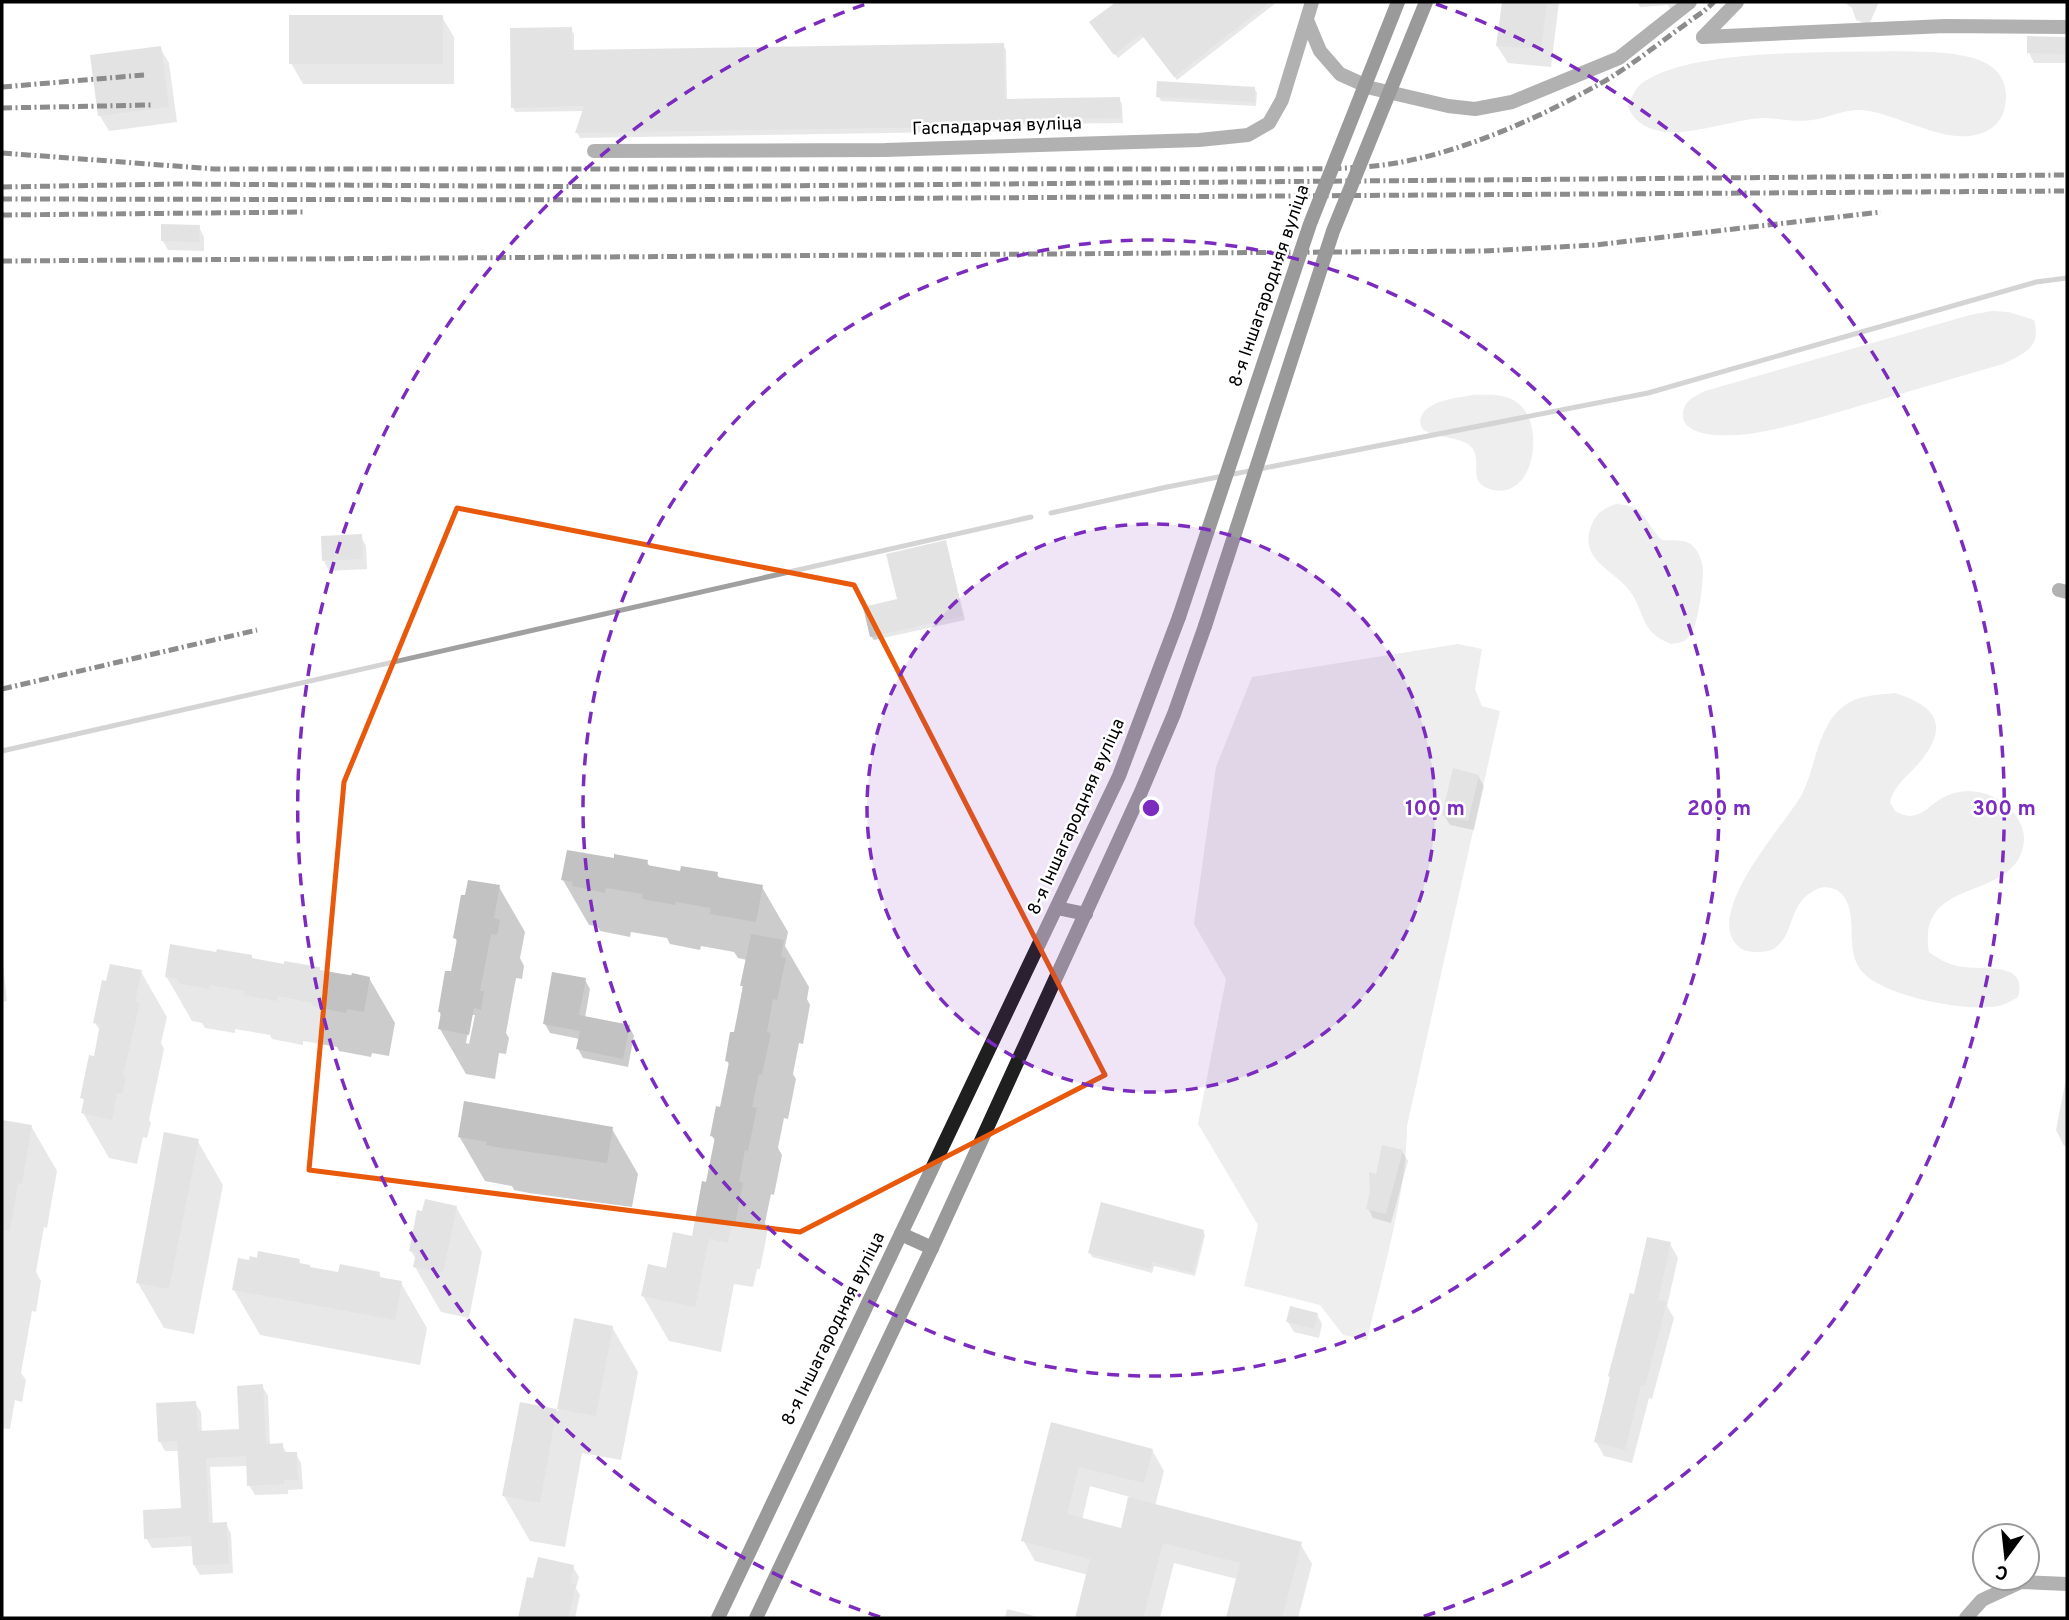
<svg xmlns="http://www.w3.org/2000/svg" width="2069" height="1620" font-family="Overpass,sans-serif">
<rect width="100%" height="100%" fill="#fff"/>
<g fill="#d9d9d9">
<path d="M1895,51C1933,53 2016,46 2005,106C2003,119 1994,129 1982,133C1949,146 1903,117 1869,111C1850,107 1836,115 1818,119C1800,123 1782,119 1765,118C1726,118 1650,156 1628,107C1631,97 1636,86 1645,81C1697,48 1832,53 1895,51Z"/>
<path d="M1992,311L2009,312L2034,320C2042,347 2024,354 2003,364C1955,378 1907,392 1859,406C1825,416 1791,427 1755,433C1738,436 1679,441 1683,412C1685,400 1695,396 1705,391L1970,315Z"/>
<path d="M1473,395C1488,395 1506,393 1519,404C1542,423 1537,483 1506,490C1501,491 1494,491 1490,489C1467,482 1482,464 1473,449C1463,432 1413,442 1421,417C1427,400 1458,398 1473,395Z"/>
<path d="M1616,504C1648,506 1643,522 1662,540C1672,541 1685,538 1693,546C1699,552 1703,563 1703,571C1703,585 1698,631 1687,639C1683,643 1677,643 1671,644C1641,632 1646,617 1632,594C1617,570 1576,561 1592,524C1597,512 1605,508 1616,504Z"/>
<path d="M1458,644L1482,649L1475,689L1482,706L1500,711L1407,1126C1407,1193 1382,1274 1367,1340L1343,1335L1320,1305L1244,1286L1258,1225L1198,1124L1226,979L1194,924L1216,767L1252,677Z"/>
<path d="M1895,693C1937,706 1950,726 1919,763C1907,777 1895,784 1890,802L1895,811C1899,813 1905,816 1910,816C1924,815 1931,804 1942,798C1967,784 1996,792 2014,813C2022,824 2026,834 2023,847C2011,902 1916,876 1929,952C1940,960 1951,966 1965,967C1987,970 2028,962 2018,997C2009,1003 2000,1007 1989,1007C1958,1010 1878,995 1860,969C1843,945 1862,908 1837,890C1831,887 1823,886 1817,889C1787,903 1796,933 1775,948C1770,952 1761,952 1755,952C1748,952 1741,950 1736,944C1706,910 1784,825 1801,796C1816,768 1817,726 1844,706C1858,695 1878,695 1895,693Z"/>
</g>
<g fill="#0003" fill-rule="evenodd">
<path d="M1119,2H1277L1177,80L1144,37L1118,58L1093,27L1091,23Z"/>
<path d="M1504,2H1559L1551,67L1508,63L1497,46Z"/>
<path d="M1637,2H1689L1671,11L1668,5L1640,7Z"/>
<path d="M1844,2H1879L1869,25L1856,20L1852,8Z"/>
<path d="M442,17L454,37V84H303L291,63Z"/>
<path d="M571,29L574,34V52L1003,45L1006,50L1007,100L1119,99L1122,104L1123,123L1011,124V131L580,138L577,133L585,111L515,112L513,107Z"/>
<path d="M2065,39L2067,42V63H2034L2029,53Z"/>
<path d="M160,48L169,63L177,122L109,131L100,116L92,56Z"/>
<path d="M1254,88L1257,93L1256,106L1161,101L1158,96Z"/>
<path d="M199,227L204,237V251L168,250L163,241Z"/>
<path d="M361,536L366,546L367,569L329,571L324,561Z"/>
<path d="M946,542L965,620L874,640L871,636Z"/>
<path d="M1478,776L1484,786L1474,830L1450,825L1444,815Z"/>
<path d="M615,861L647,862L650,867L682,873L717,874L720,879L762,887L788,932L785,946L809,987L807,999L810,1005L803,1044L799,1043L793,1074L796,1079L788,1119L784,1118L778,1148L782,1155L774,1195L771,1194L765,1223L768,1229L760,1269H757L753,1287L734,1284L721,1352L669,1341L643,1296L693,1238L716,1142L712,1136L721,1109L730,1066L727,1061L735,1035L747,960L738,958L734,952L701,946L700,950L670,944L667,938L631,932L630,937L600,931L597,926L589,925L563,880Z"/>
<path d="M499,887L525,932L520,958L524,966L522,979L516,978L506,1033L509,1038L506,1054L499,1053L495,1079L466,1074L440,1029L442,1017L439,1011L452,973L458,943L455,938ZM471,1015H475L469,1044L466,1043Z"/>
<path d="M2,954L7,1001L2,1002Z"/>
<path d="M253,960L369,978L395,1023L389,1056L372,1053L371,1057L339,1051L337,1047L303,1041V1045L272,1039L270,1035L235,1029V1033L205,1028L202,1023L192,1021L166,976Z"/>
<path d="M141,972L167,1017L161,1043L164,1049L149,1120L151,1123L147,1138L143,1137L137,1164L109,1158L83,1113L85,1102L82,1097L95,1058L101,1032L95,1023Z"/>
<path d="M585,980L590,989L585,1018L629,1026L634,1036L628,1067L583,1058L578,1049L580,1039L550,1033L545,1024Z"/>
<path d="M2067,1074V1146H2064L2056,1130Z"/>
<path d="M2,1121L31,1126L57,1171L47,1228L44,1227L36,1272L41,1281L36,1312L32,1311L21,1373L26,1380L22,1402L15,1400L10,1429L2,1428Z"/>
<path d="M612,1129L638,1174L632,1207L529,1193L514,1190L512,1186L485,1181L459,1136Z"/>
<path d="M197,1140L223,1185L194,1334L164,1328L138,1283Z"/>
<path d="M1402,1151L1408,1161L1391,1223L1373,1218L1368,1208L1377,1176Z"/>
<path d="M456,1207L482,1252L469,1318L441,1312L415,1267L416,1260L411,1251Z"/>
<path d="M1203,1231L1205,1235L1195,1276L1154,1266L1152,1273L1092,1257L1090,1253Z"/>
<path d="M1670,1244L1678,1258L1667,1306L1674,1318L1652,1399L1649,1398L1632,1463L1604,1456L1596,1442Z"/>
<path d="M299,1261L301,1265L310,1269L340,1274H379L383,1280L401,1283L427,1328L420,1365L260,1335L234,1290L251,1262Z"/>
<path d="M1317,1314L1322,1324L1319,1338L1294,1332L1288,1322Z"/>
<path d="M575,1320L612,1327L638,1372L621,1460L582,1453L565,1547L530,1541L504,1496L521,1404L558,1411Z"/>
<path d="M262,1386L268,1396L270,1446L282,1445L287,1454H296L301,1463L303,1489L288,1490V1494L255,1495L249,1485L248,1466L210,1467L213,1525L226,1524L231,1534L233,1573L200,1575L194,1565L193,1546L152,1548L146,1538L183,1509L180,1451H165L160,1442L195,1403L201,1412L202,1432L241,1430Z"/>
<path d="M1053,1425L1152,1450L1164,1471L1155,1506L1300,1543L1312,1564L1298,1618H1227L1237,1579L1174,1563L1160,1618H1077L1088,1575L1035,1561L1023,1540ZM1090,1486L1130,1497L1122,1530L1082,1520Z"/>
<path d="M573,1567L579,1577L576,1588L580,1595L575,1618H519L528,1579L535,1580Z"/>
<path d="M1007,1609L1042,1618H1005Z"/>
</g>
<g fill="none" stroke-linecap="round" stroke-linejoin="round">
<g stroke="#a0a0a0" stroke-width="5">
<path d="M1051,513L1167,487L1648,393L2036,282L2067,278"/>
<path d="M2,751L1031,517"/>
</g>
</g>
<g fill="#c2c2c2">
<path d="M1116,2H1270L1174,77L1141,34L1114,55L1089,22Z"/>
<path d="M1502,2H1547L1541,49L1496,46Z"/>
<rect x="289" y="15" width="154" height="49"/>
<path d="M572,27V50L1004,43L1005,99L1120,97L1121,118L1009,120V126L575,133L584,106L511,108L510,28Z"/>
<path d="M2027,36L2066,37V54L2027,53Z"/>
<path d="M161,46L169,107L98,116L90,55Z"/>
<path d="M1157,81L1255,87V102L1156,97Z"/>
<path d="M161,224L200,225L199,242L161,241Z"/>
<path d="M362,534L363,559L322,561L321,536Z"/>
<path d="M946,540L963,616L870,637L863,607L897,599L886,554Z"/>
<path d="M1453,768L1479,775L1468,821L1442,815Z"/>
<path d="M567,850L614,858V854L648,860L647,865L680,871L681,866L718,872L717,877L763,885L756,922L710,914L711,908L676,902L675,905L642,899L643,894L606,888L605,893L572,886L573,882L561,880Z"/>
<path d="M468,880L500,885L494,918L500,920L497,935L491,934L480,991H484L481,1010L474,1008L469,1035L438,1029L441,1012H438L445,971H451L457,939L453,938L461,895H465Z"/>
<path d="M751,934L784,940L781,957L786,958L777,1000L773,999L767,1032L771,1033L762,1075L759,1074L752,1107L757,1108L748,1151L745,1150L739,1182L743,1183L735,1225L732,1224L728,1243L709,1239L695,1307L641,1296L648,1264L666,1268L673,1232L692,1236L702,1181L706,1182L715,1137L710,1136L716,1106L720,1107L729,1062L725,1061L730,1032H734L743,986H740Z"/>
<path d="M170,944L216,952L217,949L252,955V958L284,964V961L320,967V970L351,976L352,973L370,977L364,1012L347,1009L346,1013L312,1006V1003L278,996L277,1001L244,995L245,991L210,985L209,989L177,983L178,979L165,977Z"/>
<path d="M110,964L142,970L135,1001L140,1002L123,1076L126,1077L122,1094L117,1093L112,1120L81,1113L84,1099L80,1098L89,1055L94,1056L100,1024L93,1023L102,980L106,981Z"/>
<path d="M552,972L586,978L579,1015L630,1025L623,1059L576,1049L580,1031L543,1024Z"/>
<path d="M464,1101L613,1127L607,1163L502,1148L486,1145L487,1142L458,1137Z"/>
<path d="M2,1120L32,1125L22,1184L18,1183L10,1231L2,1230Z"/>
<path d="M164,1132L199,1139L169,1289L136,1283Z"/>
<path d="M1382,1145L1403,1150L1386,1214L1366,1209L1370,1191L1369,1172L1376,1174Z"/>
<path d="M425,1199L457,1206L443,1273L413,1267L416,1253L409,1251L417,1210L422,1211Z"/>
<path d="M1101,1202L1204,1230L1193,1273L1152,1262L1151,1269L1088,1253Z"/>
<path d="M1647,1237L1671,1242L1658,1300L1667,1302L1645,1386L1641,1385L1625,1450L1594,1442L1610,1377L1608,1376L1630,1293L1634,1294Z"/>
<path d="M258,1251L300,1259L299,1263L310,1265V1267L338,1272L340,1264L380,1272L379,1277L402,1281L395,1320L232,1290L238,1258L249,1260L250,1256L257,1258Z"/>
<path d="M1290,1306L1318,1313L1314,1329L1286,1322Z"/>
<path d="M574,1318L613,1326L596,1416L557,1409Z"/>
<path d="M263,1384L266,1444L283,1443V1452H297L298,1480H284V1484L247,1486L246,1456L206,1458L209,1523L227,1522L229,1564L193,1565L191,1536L144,1539L143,1510L181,1508L177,1441L158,1442L156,1403L196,1401L198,1431L239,1429L237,1386Z"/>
<path d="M520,1402L557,1409L540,1503L502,1496Z"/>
<path d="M1051,1422L1153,1449L1144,1483L1079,1467L1067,1514L1121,1528L1128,1497L1302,1542L1282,1618H1226L1240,1563L1163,1543L1143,1618H1075L1090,1559L1021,1541Z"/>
<path d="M538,1557L574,1565L570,1583L576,1584L568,1618H518L527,1577L533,1578Z"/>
</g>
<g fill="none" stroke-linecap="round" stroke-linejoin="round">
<g stroke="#525252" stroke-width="14">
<path d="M1307,20L1320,51L1340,74L1371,88L1448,106L1475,109L1512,102L1619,58L1690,2"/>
<path d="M1703,37L1945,26L2067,27"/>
<path d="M1703,37L1737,2"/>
<path d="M594,151L885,150L1199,140L1248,135L1269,123L1282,100L1312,2"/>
<path d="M2059,590L2067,592"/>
<path d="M1966,1618L1982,1600L2021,1582L2067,1584"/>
</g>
<g stroke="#1f1f1f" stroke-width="14">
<path d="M1057,908L1086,914"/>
<path d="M901,1234L932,1248"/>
<path d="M718,1618L1119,776L1179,617"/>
<path d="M756,1618L932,1248L1141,792L1174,714L1205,626"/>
</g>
<g stroke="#000" stroke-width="5" stroke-dasharray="10 3.5 2 3.5" stroke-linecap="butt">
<path d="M2,87L144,75"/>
<path d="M2,108L151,105"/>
<path d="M2,153L215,169H1228C1279,168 1332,171 1383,165C1453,156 1533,121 1594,87C1630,68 1669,35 1704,11L1714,2"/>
<path d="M2,187L176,184L643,187L2067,175"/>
<path d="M2,199L644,200L2067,191"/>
<path d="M2,215L306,212"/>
<path d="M2,261L1484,251L1595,245L1881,212"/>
<path d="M2,689L257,630"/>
</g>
<g stroke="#1f1f1f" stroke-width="14">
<path d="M1179,617L1310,224L1398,2"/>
<path d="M1205,626L1333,231L1426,2"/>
</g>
</g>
<path d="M0 0H2069V1620H0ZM457,508L854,585L1105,1075L800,1232L309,1170L344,782Z" fill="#fff" fill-opacity=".55" fill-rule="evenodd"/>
<path fill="none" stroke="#e8590c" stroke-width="5" stroke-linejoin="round" d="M457,508L854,585L1105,1075L800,1232L309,1170L344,782Z"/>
<circle cx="1151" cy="808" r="284" fill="#7b2cbf" fill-opacity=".12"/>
<g fill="none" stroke="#7b2cbf" stroke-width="3.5" stroke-dasharray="12 9">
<circle cx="1151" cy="808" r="284"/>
<circle cx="1151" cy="808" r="568"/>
<path d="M880 1617A853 853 0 0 1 866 4M1436 4A853 853 0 0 1 1422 1617"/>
</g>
<g text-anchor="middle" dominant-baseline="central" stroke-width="5" stroke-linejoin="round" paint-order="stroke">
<g font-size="18" fill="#000" stroke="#fff">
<text transform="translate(997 127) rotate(-2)">Гаспадарчая вуліца</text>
<text transform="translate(1270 286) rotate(-71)">8-я Іншагародняя вуліца</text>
<text transform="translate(1077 817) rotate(-66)">8-я Іншагародняя вуліца</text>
<text transform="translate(834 1329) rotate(-64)">8-я Іншагародняя вуліца</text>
</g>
</g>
<circle cx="1151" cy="808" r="10" fill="#7b2cbf" stroke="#fff" stroke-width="3.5"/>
<g font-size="21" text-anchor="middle" font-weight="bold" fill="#7b2cbf" stroke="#fff" stroke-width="5" stroke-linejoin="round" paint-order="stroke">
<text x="1435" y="815">100 m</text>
<text x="1719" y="815">200 m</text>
<text x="2004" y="815">300 m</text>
</g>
<rect width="2069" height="1620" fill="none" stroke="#000000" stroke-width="7"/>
<g transform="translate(2006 1557) rotate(195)"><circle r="33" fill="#ffffff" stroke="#999999" stroke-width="2"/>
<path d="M0-5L12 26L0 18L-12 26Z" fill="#000000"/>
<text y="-10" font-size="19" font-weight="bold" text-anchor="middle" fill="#000000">С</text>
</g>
</svg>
